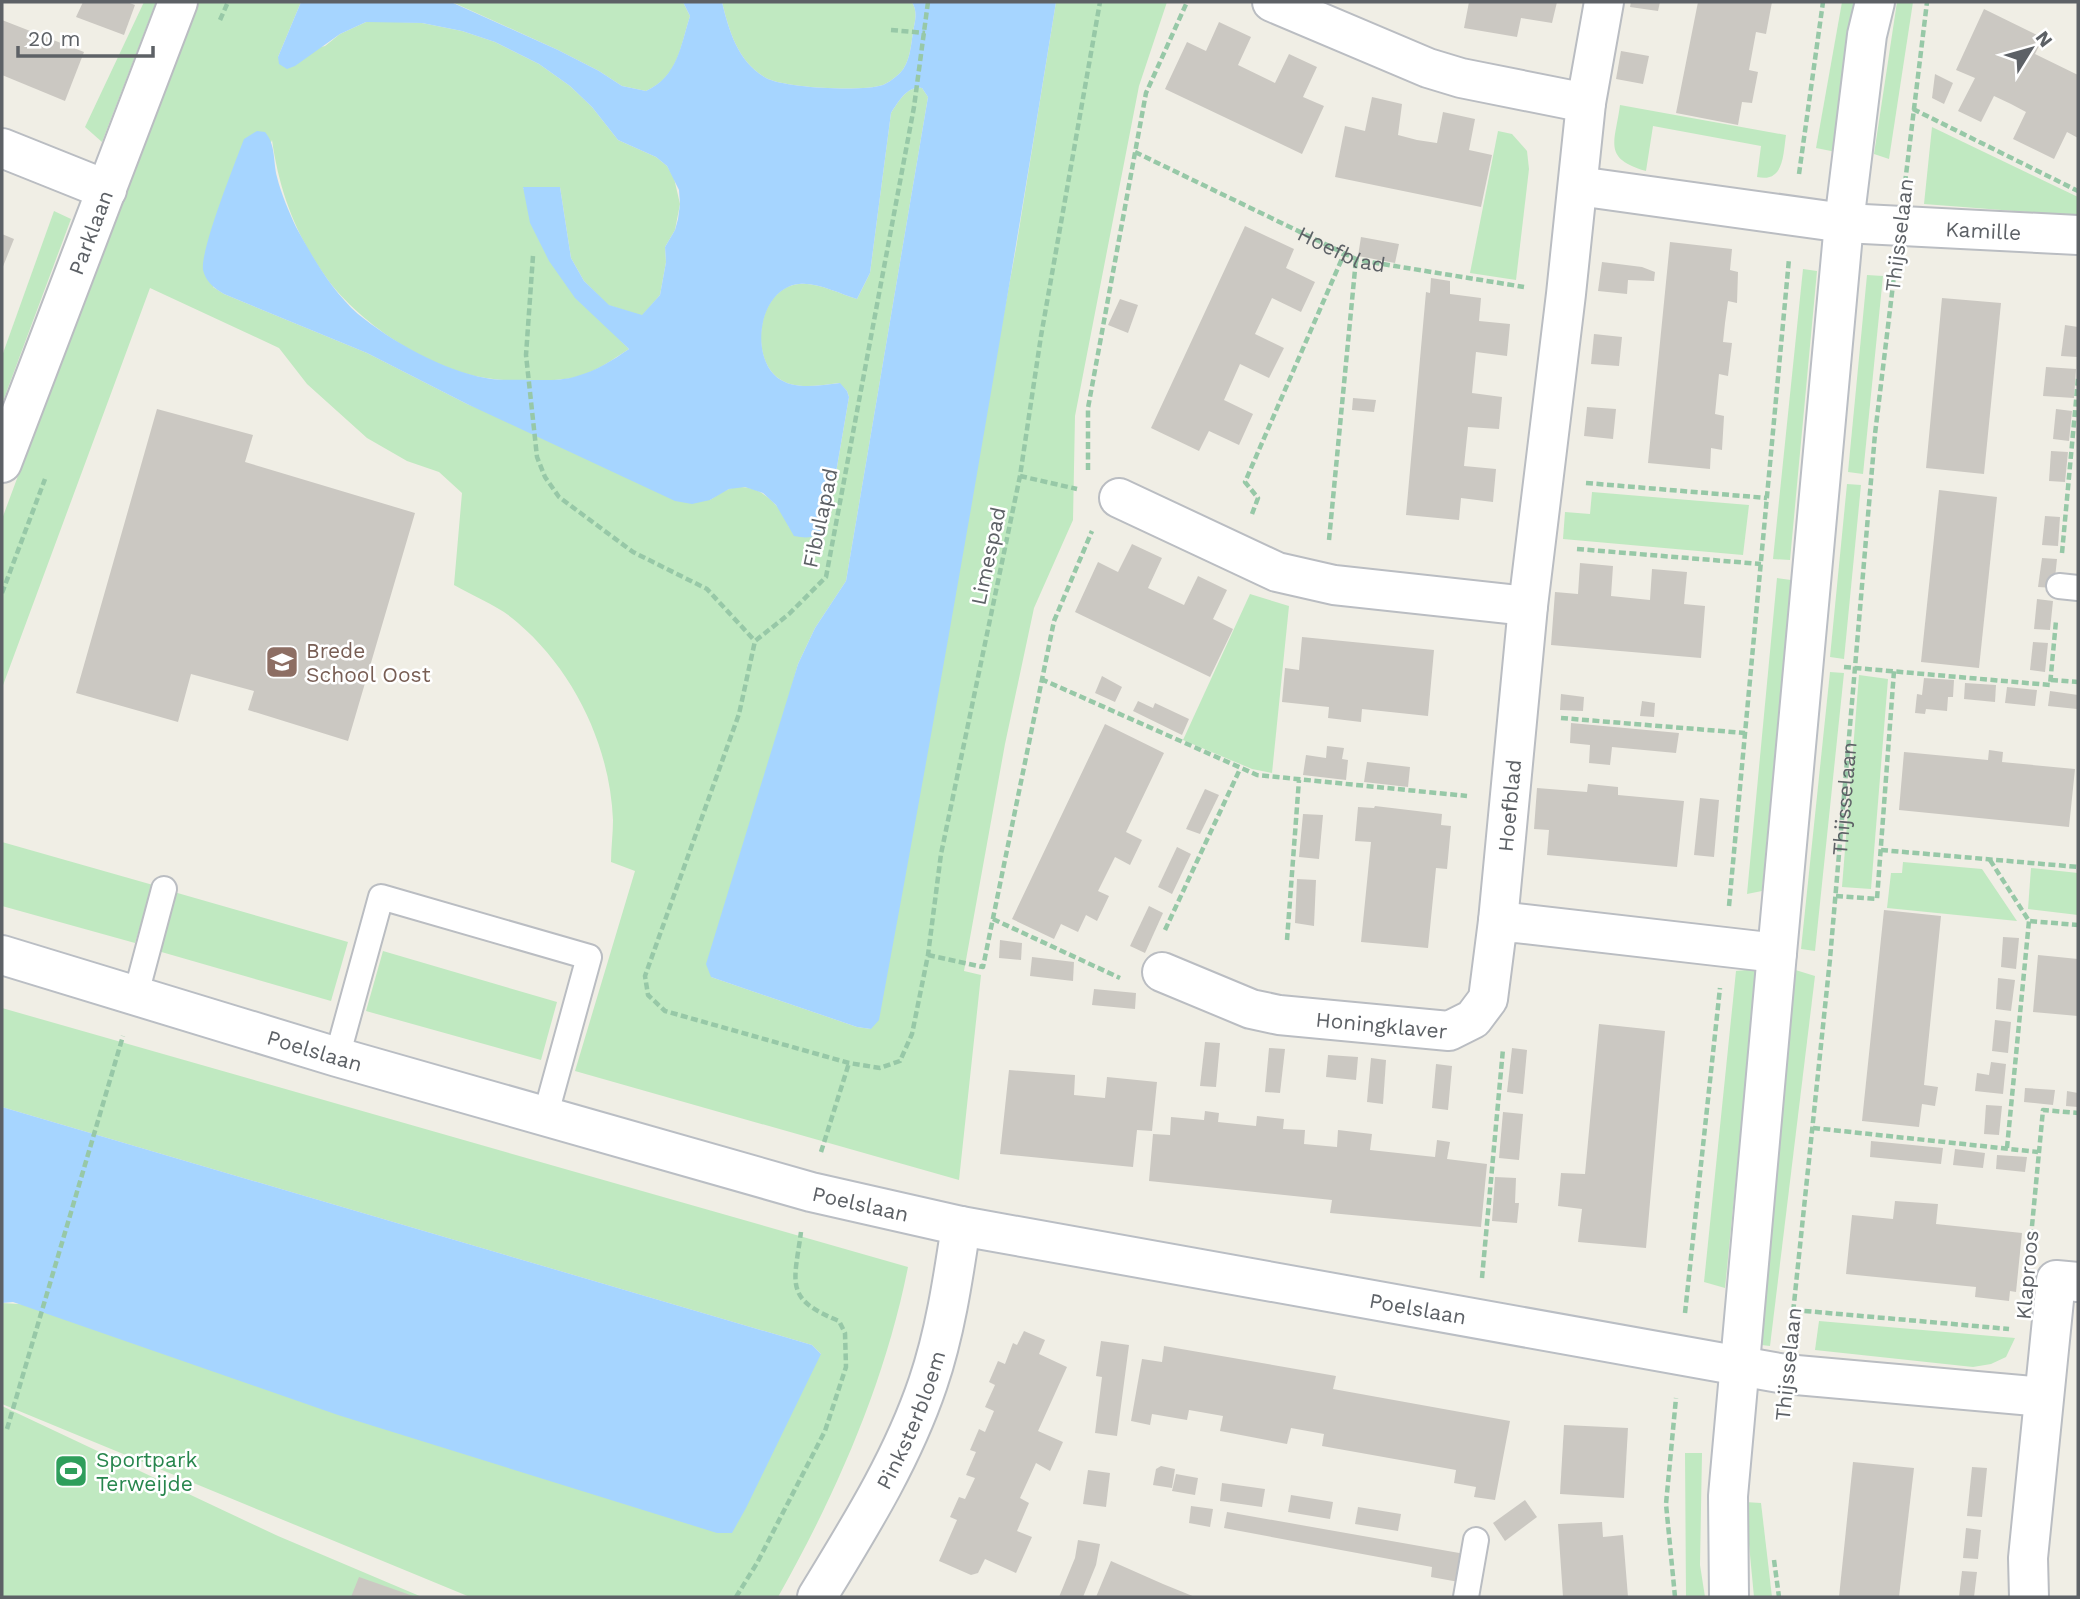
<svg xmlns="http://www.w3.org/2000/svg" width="2080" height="1599" font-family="'Work Sans',sans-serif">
<rect width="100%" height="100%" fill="#f0eee5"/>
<g fill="#c0e9c1">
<path d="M144,2H156L102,142L85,127Z"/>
<path d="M194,2H301L278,57L325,46L340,34L366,22L376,21L422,23L462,31L495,42L539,64L570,86L592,107L618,140L656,157L667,166L674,178L680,204L675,230L665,247L666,262L660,295L642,316L608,305L584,281L571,258L560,187L523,188L621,341L629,349C612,360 593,374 572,378C548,382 510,382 486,378C428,369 356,322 323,273C294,231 279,189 272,140L213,287L224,294L367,353L467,404L710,500C716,496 723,491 729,489C756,480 780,503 789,527L828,519L849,397L847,391L839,383C820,385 798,390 781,380C748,360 757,288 799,284C817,282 840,294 857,299L870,273L891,113C899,101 907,86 922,88L928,97L846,581L815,628L798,664L711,977L857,1027L871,1029L1016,248L1056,2H1167L1139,86L1075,416L1073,520L1034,608L1005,744L964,971L981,975L959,1180L575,1071L635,871L611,862C611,848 613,834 613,820C610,746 574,671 518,623C501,607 475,597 454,585L462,493L439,472L407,461L367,438L307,384L279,348L150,288L2,688V519Z"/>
<path d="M452,2H683L690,16C680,47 679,76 646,91L622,86L599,71L558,50Z"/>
<path d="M722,2H912C918,13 915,20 913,32C911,45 910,63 900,73C896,77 888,83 883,85C862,92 785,88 766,78C738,62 729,31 722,2Z"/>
<path d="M1842,2H1866L1836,152L1816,148Z"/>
<path d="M1897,2H1913L1889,159L1874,154Z"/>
<path d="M1620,105L1786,135C1783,155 1784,183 1757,177L1761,146L1653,126L1646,171C1602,158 1615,143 1620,105Z"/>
<path d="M1932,127L2078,197V216L1924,204Z"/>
<path d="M1498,131L1512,134L1527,151L1529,169L1516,280L1470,273Z"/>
<path d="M54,211L71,219L2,404V356Z"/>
<path d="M1803,269L1817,271L1790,560L1773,559Z"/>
<path d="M1867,275L1883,276L1863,474L1848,472Z"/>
<path d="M1847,484L1861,485L1844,659L1830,657Z"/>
<path d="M1592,492L1749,505L1743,555L1563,539L1565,512L1590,514Z"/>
<path d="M1777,578L1791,580L1762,891L1747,894Z"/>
<path d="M1250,594L1289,606L1272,773L1252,769L1183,740Z"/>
<path d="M1830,672L1844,673L1815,951L1801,949Z"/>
<path d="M1859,675L1888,679L1871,889L1842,887Z"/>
<path d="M2,842L153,885L135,943L2,906Z"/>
<path d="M1903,862L1982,869L2017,921L1887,908L1891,873H1902Z"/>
<path d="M2031,868L2078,873V915L2028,909Z"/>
<path d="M174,892L348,942L331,1001L158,951Z"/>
<path d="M383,951L557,1002L541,1060L366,1011Z"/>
<path d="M1789,968L1815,976L1770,1346L1753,1344Z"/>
<path d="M1757,969L1725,1288L1704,1282L1736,971Z"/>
<path d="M2,1008L908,1267C885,1383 836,1494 778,1597H470L2,1404V1303L821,1354L812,1345L2,1107Z"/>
<path d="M1819,1321L2015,1338L2006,1357L1991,1364L1973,1367L1815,1350Z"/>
<path d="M2,1406L278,1536L422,1597H2Z"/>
<path d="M1685,1453H1702L1700,1565L1705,1597H1686Z"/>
<path d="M1745,1502L1761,1503L1772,1597H1754Z"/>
</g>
<g fill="#a6d5ff">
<path d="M301,2H451L558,50L599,71L622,86L646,91C678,76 680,47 690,16L683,2H722C729,31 738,62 766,78C785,88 862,92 883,85C888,83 896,77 900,73C910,63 911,45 913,32C915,20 918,13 912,2H1056C1001,342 942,681 879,1020L871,1029L857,1027L711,977L706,964L798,664L815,628L846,581L928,97L922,88C907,86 899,101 891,113L870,273L857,299C840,294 817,282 799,284C758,288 748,360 781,380C798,390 820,385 840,383L847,391L849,397L828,519C819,536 813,540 794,536L776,505L763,493L745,487L729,489L710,500L692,504L675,501L467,404L367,353L224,294C214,288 206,282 203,270C200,250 235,163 244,139L257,131L265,132C276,145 273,161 277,177C281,193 289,212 296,227C313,258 332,291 358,314C391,341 444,371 486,378C500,381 515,379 529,380C544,380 562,381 577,376C596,371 613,360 629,349L575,298L549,261L530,223L523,187H560L571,258L584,281L609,305L642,315L660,295L666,262L665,247L675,230L678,219L680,204L679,190L667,166L656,157L618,140L592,107L570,86L539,64L495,42L462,31L422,23L366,22L340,34L295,66L287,69L279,64L278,57Z"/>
<path d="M2,1107L812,1345L821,1354L746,1508L732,1533H717L338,1415L13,1302L2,1303Z"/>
</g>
<g fill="#cbc8c2">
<path d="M83,2H127L135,5L124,35L76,17Z"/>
<path d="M1469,2H1557L1552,23L1521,18L1517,37L1464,28Z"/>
<path d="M1631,2H1660L1658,11L1630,7Z"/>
<path d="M1698,2H1772L1766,34L1756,32L1749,70L1758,72L1752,103L1742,102L1738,125L1676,113Z"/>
<path d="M1984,9L2043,38L2035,54L2078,75V138L2067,132L2054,159L2013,139L2026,112L2011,104L1994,96L1981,122L1958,111L1975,78L1956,70Z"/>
<path d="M2,20L84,52L65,101L2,75Z"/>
<path d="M1219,22L1251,37L1238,65L1275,83L1289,54L1317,67L1303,97L1324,106L1302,154L1165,89L1187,42L1206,51Z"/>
<path d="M1621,51L1649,56L1643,84L1616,79Z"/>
<path d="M1935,74L1953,83L1944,104L1932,98Z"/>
<path d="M1372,97L1402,104L1398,135L1417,140L1437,143L1443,112L1475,119L1469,150L1492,155L1481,207L1335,177L1345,126L1365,131Z"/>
<path d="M1245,226L1294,249L1286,268L1315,282L1301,312L1272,298L1255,334L1284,348L1269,378L1240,364L1224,400L1253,414L1239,445L1209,431L1199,451L1151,428Z"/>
<path d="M2,234L14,239L2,269Z"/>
<path d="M1361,237L1399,244L1395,263L1358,256Z"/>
<path d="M1670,242L1732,249L1730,270L1738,272L1737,303L1728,301L1725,323L1723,342L1732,343L1728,376L1719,374L1715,414L1724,416L1722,450L1711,448L1710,469L1648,463Z"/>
<path d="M1602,262L1642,267L1655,272L1654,281L1628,280L1627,294L1598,291Z"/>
<path d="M1431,278L1450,281V294L1481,298L1479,321L1510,324L1507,356L1476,352L1472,393L1502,397L1499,429L1468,427L1464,466L1496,469L1493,502L1461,498L1459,520L1406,515L1426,292L1430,293Z"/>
<path d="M1942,298L2001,303L1984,474L1926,468Z"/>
<path d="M1120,299L1138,305L1128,333L1108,325Z"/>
<path d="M2065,325L2078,327L2077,357L2061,356Z"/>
<path d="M1594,334L1622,337L1619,366L1591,364Z"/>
<path d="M2046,367L2076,369L2074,398L2043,396Z"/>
<path d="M1353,398L1376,400L1374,412L1352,410Z"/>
<path d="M1587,407L1616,409L1613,439L1584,436Z"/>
<path d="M157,409L253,435L245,462L415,513L348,741L248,710L254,691L191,674L178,722L76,693Z"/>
<path d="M2056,409L2072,411L2069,441L2053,439Z"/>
<path d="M2051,451L2068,452L2065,482L2049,481Z"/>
<path d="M1939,490L1997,497L1979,668L1921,662Z"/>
<path d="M2045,516L2060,517L2058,546L2042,545Z"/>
<path d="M1132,544L1162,558L1148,588L1184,605L1198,576L1227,590L1213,619L1233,629L1210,677L1075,612L1098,562L1118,572Z"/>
<path d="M2042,558L2057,559L2054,588L2038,587Z"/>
<path d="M1580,563L1613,566L1611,596L1650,600L1652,569L1687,572L1684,604L1705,606L1701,658L1551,645L1555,592L1578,594Z"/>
<path d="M2037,599L2053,601L2050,630L2034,629Z"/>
<path d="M1302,637L1434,650L1428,716L1362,709L1361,722L1328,718L1329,707L1282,702L1285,668L1299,670Z"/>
<path d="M2033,642L2048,643L2045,672L2030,670Z"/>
<path d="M1102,676L1122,687L1115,702L1095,693Z"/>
<path d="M1924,678L1954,680L1953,697H1948L1947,711L1926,709L1925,714L1915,713L1917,694L1922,695Z"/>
<path d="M1965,683L1996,685L1995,702L1964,699Z"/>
<path d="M2007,687L2037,690L2035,706L2005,703Z"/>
<path d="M2050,691L2078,695L2077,709L2048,706Z"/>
<path d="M1561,694L1584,697L1583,711L1560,710Z"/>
<path d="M1138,701L1153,708L1155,703L1189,719L1182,735L1133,711Z"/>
<path d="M1642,701L1655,703L1654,717L1640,716Z"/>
<path d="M1571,723L1679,733L1676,753L1612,747L1610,765L1589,763L1590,745L1570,743Z"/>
<path d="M1105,724L1164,753L1126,832L1142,840L1130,865L1115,857L1098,891L1109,896L1097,921L1086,915L1078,932L1061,924L1054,939L1012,919Z"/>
<path d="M1327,746L1344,748L1342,759L1348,760L1346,780L1303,775L1306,755L1326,758Z"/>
<path d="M1989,750L2003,752L2002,762L2075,769L2069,827L1899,810L1904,752L1988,760Z"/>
<path d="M1367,762L1410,767L1408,787L1364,782Z"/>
<path d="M1588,784L1618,787V795L1684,801L1677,867L1547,855L1549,830L1534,829L1537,788L1587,792Z"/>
<path d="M1205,789L1219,795L1200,834L1186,829Z"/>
<path d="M1700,798L1719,800L1714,857L1694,855Z"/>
<path d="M1375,806L1442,814L1441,825L1451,826L1447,869L1436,868L1428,948L1361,942L1371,842L1355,841L1358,807L1374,808Z"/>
<path d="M1303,814L1323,815L1319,859L1299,857Z"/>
<path d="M1177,847L1191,854L1172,894L1158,887Z"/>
<path d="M1297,879L1316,880L1314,926L1295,923Z"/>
<path d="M1149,906L1163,913L1145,953L1130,946Z"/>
<path d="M1884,910L1941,916L1924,1085L1938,1087L1935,1106L1922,1104L1919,1127L1862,1121Z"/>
<path d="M2003,937L2019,938L2016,969L2001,967Z"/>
<path d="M1000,940L1022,943L1021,960L999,958Z"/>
<path d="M2038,955L2078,959V1016L2033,1012Z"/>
<path d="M1032,957L1074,962L1073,981L1030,976Z"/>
<path d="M1998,978L2015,980L2011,1011L1996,1009Z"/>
<path d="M1094,989L1136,993L1135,1009L1092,1005Z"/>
<path d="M1995,1020L2011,1022L2008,1053L1992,1051Z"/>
<path d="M1599,1024L1665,1031L1646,1248L1578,1242L1582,1209L1558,1206L1561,1173L1585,1174Z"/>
<path d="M1205,1042L1220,1043L1216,1087L1200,1086Z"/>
<path d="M1269,1048L1285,1049L1280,1093L1265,1092Z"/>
<path d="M1512,1048L1527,1050L1523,1094L1507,1092Z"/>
<path d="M1328,1055L1358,1057L1356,1080L1326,1077Z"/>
<path d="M1371,1058L1386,1060L1383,1104L1367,1102Z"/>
<path d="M1991,1062L2006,1064L2003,1094L1975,1091L1977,1073L1989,1075Z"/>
<path d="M1436,1064L1452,1066L1448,1110L1432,1108Z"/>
<path d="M1009,1070L1075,1075L1074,1095L1105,1098L1107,1077L1157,1082L1152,1131L1137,1130L1133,1167L1000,1154Z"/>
<path d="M2025,1088L2055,1090L2053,1105L2024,1102Z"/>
<path d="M2067,1091L2078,1093V1107L2066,1106Z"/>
<path d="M1986,1105L2002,1106L1999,1135L1984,1134Z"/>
<path d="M1205,1111L1219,1113L1218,1122L1256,1126L1257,1116L1284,1119L1283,1129L1305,1130L1304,1144L1337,1147L1338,1130L1372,1134L1370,1150L1435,1157L1437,1140L1450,1142L1447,1159L1487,1164L1481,1227L1330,1213L1332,1200L1149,1181L1153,1134L1170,1135L1171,1117L1204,1120Z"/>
<path d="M1503,1112L1523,1114L1519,1160L1499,1158Z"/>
<path d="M1871,1141L1943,1148L1941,1164L1870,1157Z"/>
<path d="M1955,1149L1985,1153L1983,1168L1953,1165Z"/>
<path d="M1997,1155L2027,1157L2025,1172L1996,1169Z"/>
<path d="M1495,1177L1516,1178L1515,1203H1519L1517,1223L1492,1221Z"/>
<path d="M1895,1201L1938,1204L1936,1224L2022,1233L2016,1292L2010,1291L2009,1301L1975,1297L1976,1287L1846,1274L1852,1215L1893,1219Z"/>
<path d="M1024,1331L1045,1340L1039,1354L1067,1367L1038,1431L1063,1442L1050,1471L1036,1463L1020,1498L1029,1503L1017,1531L1032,1537L1016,1573L985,1559L978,1573L971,1575L939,1561L957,1520L950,1517L959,1497L965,1499L975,1478L966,1475L976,1452L970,1450L979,1429L985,1432L994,1411L985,1407L995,1385L989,1382L998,1361L1005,1364L1013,1343L1017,1345Z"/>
<path d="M1101,1341L1129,1345L1117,1436L1095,1433L1102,1377L1096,1376Z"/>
<path d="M1164,1346L1336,1376L1333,1389L1510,1421L1495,1500L1474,1497L1476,1487L1454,1483L1456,1470L1322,1446L1324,1434L1291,1428L1287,1444L1220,1431L1223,1416L1189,1410L1187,1420L1152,1414L1150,1425L1131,1421L1142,1359L1162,1362Z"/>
<path d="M1564,1425L1628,1428L1624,1498L1560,1494Z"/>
<path d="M1853,1462L1914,1468L1899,1597H1839Z"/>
<path d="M1161,1466L1175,1469L1172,1488L1153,1485L1156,1469Z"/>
<path d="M1972,1467L1987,1468L1982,1517L1967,1516Z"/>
<path d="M1088,1470L1110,1473L1106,1507L1083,1504Z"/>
<path d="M1176,1474L1198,1478L1195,1495L1172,1491Z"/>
<path d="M1222,1483L1265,1489L1262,1507L1220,1501Z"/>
<path d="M1291,1495L1333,1502L1330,1519L1288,1512Z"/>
<path d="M1525,1500L1537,1517L1505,1541L1493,1523Z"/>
<path d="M1191,1506L1213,1509L1210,1527L1189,1523Z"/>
<path d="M1358,1507L1401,1514L1398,1531L1355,1524Z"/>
<path d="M1227,1512L1465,1554L1459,1582L1431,1577L1432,1567L1224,1528Z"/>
<path d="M1602,1522L1603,1537L1623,1535L1628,1597H1563L1558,1524Z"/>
<path d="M1966,1528L1981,1530L1978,1559L1963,1558Z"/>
<path d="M1078,1540L1100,1544L1096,1565L1083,1597H1059L1075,1558Z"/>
<path d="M1111,1561L1163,1584L1195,1597H1096Z"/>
<path d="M1962,1571L1977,1572L1974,1597H1959Z"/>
<path d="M359,1577L416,1597H351Z"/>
</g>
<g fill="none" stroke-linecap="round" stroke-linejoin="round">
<defs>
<g id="lane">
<path d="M2059,586L2078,588"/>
<path d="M136,994L164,889"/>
<path d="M337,1057L381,897L589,957L545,1117"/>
<path d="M1466,1597L1476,1540"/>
</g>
<g id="street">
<path d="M1272,2L1428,68L1461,78L1586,103"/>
<path d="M2,148L107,190"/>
<path id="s3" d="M1578,186L1844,223L2078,235"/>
<path id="s4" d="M2,463L178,2"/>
<path d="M1119,498L1277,572L1334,585L1528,606"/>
<path id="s5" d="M1498,921L1528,606L1566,294L1586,103L1604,2"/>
<path id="s6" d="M1162,972L1251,1009L1279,1015L1449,1031L1473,1019L1488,999L1498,921L1777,953"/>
<path d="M1740,1366L1785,1374L2043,1397"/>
<path id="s7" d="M817,1597C859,1528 902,1460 928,1383C945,1333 953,1279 961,1226"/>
<path d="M2029,1597L2028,1558L2056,1280L2078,1282"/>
</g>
<g id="secondary">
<path id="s8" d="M2,955L337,1057L811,1192L961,1226L1740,1366"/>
<path d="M1729,1597L1728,1496L1777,953L1844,223L1867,35L1875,2"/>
</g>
</defs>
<use href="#lane" stroke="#babdc2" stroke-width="28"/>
<use href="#street" stroke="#babdc2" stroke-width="42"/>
<use href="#secondary" stroke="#babec4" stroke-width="42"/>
<g stroke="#97c8a7" stroke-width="4.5" stroke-dasharray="7 3.5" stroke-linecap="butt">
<path d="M928,2L914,107L826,577L789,614L755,641L739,714L645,976L648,995L665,1011L849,1063L880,1068L900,1061L912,1034L928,955L941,854L1020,476L1041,336L1100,2"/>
<path d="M220,20L228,2"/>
<path d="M891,30L925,33"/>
<path d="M1913,109L2078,191"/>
<path id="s1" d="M1135,152L1358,260L1524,287"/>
<path d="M1799,174L1823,2"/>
<path d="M1905,183L1927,2"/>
<path d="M533,256L526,355L537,457L545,477L559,497L633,552L707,589L755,641"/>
<path d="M1088,470V408L1146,93L1187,2"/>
<path d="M1020,476L1077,489"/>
<path d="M1586,483L1767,498"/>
<path d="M1252,514L1258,498L1245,482L1344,254"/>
<path d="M1329,540L1356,259"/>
<path d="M1577,549L1761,564"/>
<path d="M2062,553L2078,379"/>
<path d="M2,593L45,479"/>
<path d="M1844,667L2050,685L2056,621"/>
<path d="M1041,679L1257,775L1467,796"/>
<path d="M2051,680L2078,682"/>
<path d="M1561,718L1745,733"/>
<path d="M1881,850L2078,867"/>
<path d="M1990,860L2029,921L2078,925"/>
<path d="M1836,896L1877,899L1894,671"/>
<path d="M1729,906L1789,259"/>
<path d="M993,919L1120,978"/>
<path d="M1165,930L1240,769"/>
<path d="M1287,940L1299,780"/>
<path d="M928,955L983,967L1054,621L1092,531"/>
<path d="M1813,1128L2038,1152"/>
<path d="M2007,1148L2029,921"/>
<path d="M821,1152L849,1063"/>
<path d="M2030,1247L2043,1110L2078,1113"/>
<path d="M1482,1278L1503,1049"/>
<path d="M1794,1310L2009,1329"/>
<path d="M1685,1313L1720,988"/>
<path id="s2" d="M1791,1332L1830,959L1875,434L1895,268"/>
<path d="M7,1429L123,1036"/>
<path d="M1774,1560L1779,1597"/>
<path d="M736,1597L757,1563L825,1431L846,1367L845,1333L839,1321C784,1299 794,1284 801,1232"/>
<path d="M1675,1597L1666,1504L1676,1398"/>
</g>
<use href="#lane" stroke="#fff" stroke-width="24"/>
<use href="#street" stroke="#fff" stroke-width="38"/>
<use href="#secondary" stroke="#fff" stroke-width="38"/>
</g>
<defs>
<symbol id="school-square" viewBox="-11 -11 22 22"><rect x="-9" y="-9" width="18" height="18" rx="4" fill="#8d6e63" stroke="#fff"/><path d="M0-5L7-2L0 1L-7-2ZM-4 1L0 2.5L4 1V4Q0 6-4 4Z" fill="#fff"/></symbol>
<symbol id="stadium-square" viewBox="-11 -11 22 22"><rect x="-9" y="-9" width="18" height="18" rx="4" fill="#2e9e5b" stroke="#fff"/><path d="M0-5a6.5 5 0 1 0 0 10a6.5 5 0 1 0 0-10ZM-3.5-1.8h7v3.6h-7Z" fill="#fff"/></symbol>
</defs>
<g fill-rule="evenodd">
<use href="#school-square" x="263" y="643" width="38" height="38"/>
<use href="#stadium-square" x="52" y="1452" width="38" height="38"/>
</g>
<g text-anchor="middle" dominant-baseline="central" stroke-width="5" stroke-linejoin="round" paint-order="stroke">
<g font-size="21" fill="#5d6166" stroke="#fff">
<text stroke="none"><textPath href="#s3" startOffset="408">Kamille</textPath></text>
<text stroke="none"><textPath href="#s4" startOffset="247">Parklaan</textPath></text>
<text transform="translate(1899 235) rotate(-83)">Thijsselaan</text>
<text stroke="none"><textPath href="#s1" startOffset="229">Hoefblad</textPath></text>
<text transform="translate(820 518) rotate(-78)">Fibulapad</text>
<text transform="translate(988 556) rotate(-78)">Limespad</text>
<text stroke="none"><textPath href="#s2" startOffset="536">Thijsselaan</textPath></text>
<text stroke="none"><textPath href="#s5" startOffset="116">Hoefblad</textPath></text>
<text stroke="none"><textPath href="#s6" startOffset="228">Honingklaver</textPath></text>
<text stroke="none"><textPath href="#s8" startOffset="327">Poelslaan</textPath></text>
<text stroke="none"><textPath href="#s8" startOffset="894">Poelslaan</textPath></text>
<text transform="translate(2027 1275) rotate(-85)">Klaproos</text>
<text stroke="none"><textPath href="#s8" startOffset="1461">Poelslaan</textPath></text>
<text transform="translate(1788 1364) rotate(-84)">Thijsselaan</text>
<text stroke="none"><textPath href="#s7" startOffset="201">Pinksterbloem</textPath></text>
</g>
<g font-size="21" fill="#785e54" stroke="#fff" text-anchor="start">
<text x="306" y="650">Brede<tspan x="306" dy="24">School Oost</tspan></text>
</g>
<g font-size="21" fill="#27864d" stroke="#fff" text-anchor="start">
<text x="96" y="1459">Sportpark<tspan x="96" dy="24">Terweijde</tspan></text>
</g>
</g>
<rect width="2080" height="1599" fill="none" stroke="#5d6166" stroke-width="7"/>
<g transform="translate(2031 49) rotate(53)" stroke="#ffffff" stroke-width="5" paint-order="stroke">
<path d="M0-5L12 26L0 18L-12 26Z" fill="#5d6166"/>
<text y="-10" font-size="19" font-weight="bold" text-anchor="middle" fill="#5d6166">N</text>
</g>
<path d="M18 46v10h135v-10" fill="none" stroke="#5d6166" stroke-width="3.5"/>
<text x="28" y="46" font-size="21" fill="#5d6166" stroke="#ffffff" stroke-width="5" paint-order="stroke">20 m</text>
</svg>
